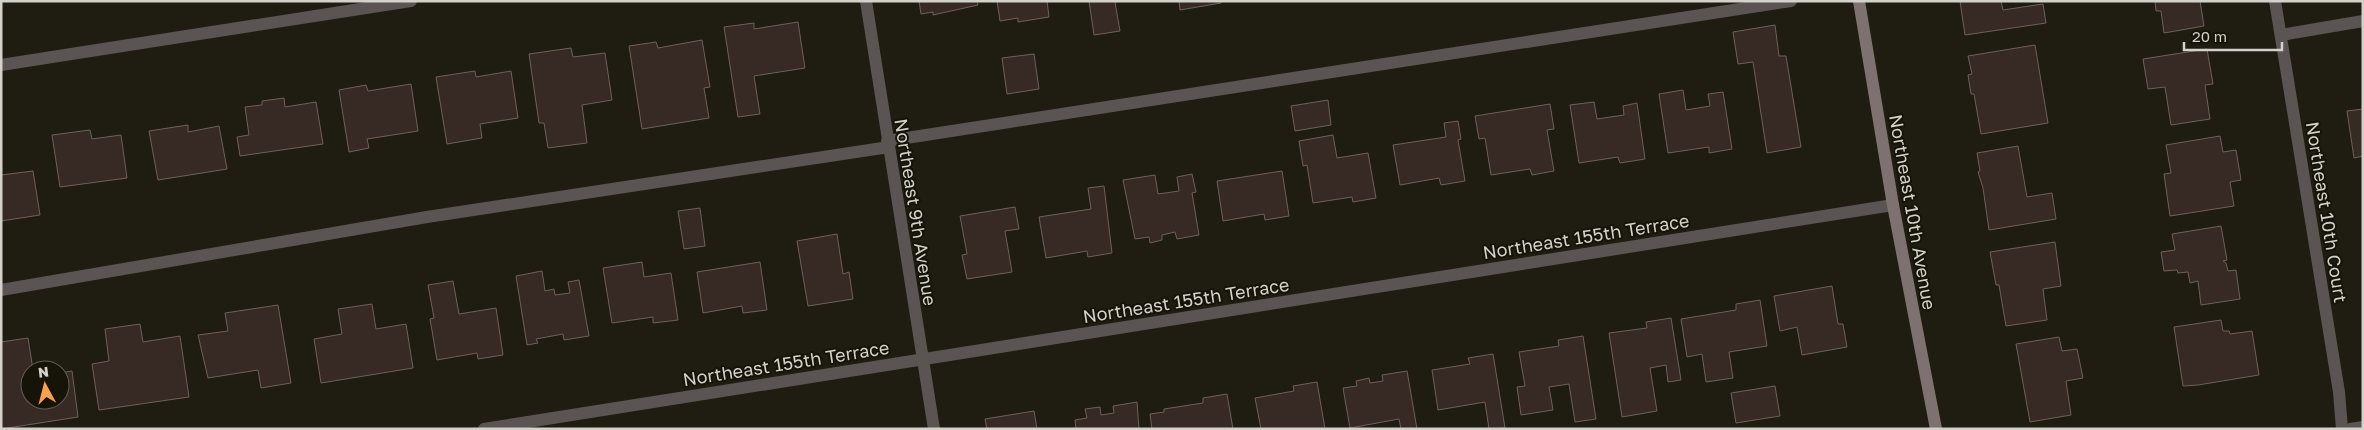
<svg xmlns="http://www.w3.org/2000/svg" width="2364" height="430" font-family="'Golos Text',sans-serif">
<rect width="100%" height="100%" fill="#1f1d12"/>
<g fill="#372a25" stroke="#6e605a">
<path d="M919,1H977L978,5L933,15V12L921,14Z"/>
<path d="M997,1H1047L1049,17L1018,22V18L1000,21Z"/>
<path d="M1089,1H1118L1115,2L1120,31L1094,35Z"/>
<path d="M1179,1H1221V3L1180,10Z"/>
<path d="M1960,1H2001L2003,10L2043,4L2046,23L1965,35Z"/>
<path d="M2155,1H2200L2204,26L2164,33L2161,11H2156Z"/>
<path d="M798,22L805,68L754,76L760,114L738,117L724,27L754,23V29Z"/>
<path d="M1775,25L1779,56H1786L1801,147L1767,153L1753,62L1738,64L1733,32Z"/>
<path d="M702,40L710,87L704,88L709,118L642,129L629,46L656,42L658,48Z"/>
<path d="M2035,45L2048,123L1981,134L1974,94H1971L1968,75L1972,74L1968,56Z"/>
<path d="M571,48L573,57L605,53L612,100L582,105L587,143L548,148L544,123H539L529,54Z"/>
<path d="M2207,49L2213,84L2205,85L2210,119L2171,125L2165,87L2148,89L2143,59Z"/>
<path d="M1034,54L1039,89L1007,94L1002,58Z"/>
<path d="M475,71L476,77L511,71L518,118L480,124L482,138L447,144L436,77Z"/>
<path d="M411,84L418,131L367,139L369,148L349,152L339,90L366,85L368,91Z"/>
<path d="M1683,90L1686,110L1710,106L1708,94L1723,92L1732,149L1709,153V147L1668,153L1659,94Z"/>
<path d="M284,98L285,107L316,102L323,144L240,156L237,137L249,135L245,107L262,105V101Z"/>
<path d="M1328,100L1331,125L1295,131L1291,106Z"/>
<path d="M1594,102L1597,119L1624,115L1623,106L1637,103L1645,159L1620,163L1618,157L1579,163L1570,105Z"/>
<path d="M1550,104L1554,129L1547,130L1554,171L1532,175L1530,169L1491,175L1485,138L1479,139L1475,116Z"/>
<path d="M2363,109V156L2354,158L2347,111Z"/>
<path d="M1458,121L1461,139L1458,140L1465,181L1441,185L1439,178L1400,185L1393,145L1446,137L1444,123Z"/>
<path d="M188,125V132L219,126L227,169L158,180L149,131Z"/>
<path d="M90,130L92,139L121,135L127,178L60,187L52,135Z"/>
<path d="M1333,135L1337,158L1368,153L1376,198L1353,202L1352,197L1313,203L1307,165L1303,166L1299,141Z"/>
<path d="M2220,136L2223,152L2236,150L2241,180L2230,182L2234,206L2170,216L2164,174L2171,173L2166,145Z"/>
<path d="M2018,146L2027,197L2052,193L2056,219L1989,230L1983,188L1978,172L1980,171L1977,153Z"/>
<path d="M33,171L40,215L1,221V175Z"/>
<path d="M1282,171L1289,216L1265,220L1264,214L1223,221L1217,181Z"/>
<path d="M1192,174L1196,192L1192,193L1199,235L1177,239L1175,232L1162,235V240L1150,243L1149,237L1135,239L1123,180L1155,175L1158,194L1179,191L1177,177Z"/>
<path d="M1104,186L1112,253L1088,257L1087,251L1046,258L1039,217L1091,209L1088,188Z"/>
<path d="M1015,207L1019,229L1005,231L1012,272L967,279L962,255L967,254L960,216Z"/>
<path d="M700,208L705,246L684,249L678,211Z"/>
<path d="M2221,226L2227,260L2223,261L2226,263L2228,271L2236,270L2240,299L2201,305L2198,281L2190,283L2188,272L2178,273L2177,270L2164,271L2161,252L2175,250L2172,234Z"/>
<path d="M837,234L843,274L849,272L853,299L808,306L797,241Z"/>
<path d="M2055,242L2061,286L2043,289L2047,320L2006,326L1999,285H1996L1990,252Z"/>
<path d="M642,262L644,277L671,273L678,320L653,323V317L612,323L603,268Z"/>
<path d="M760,262L767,310L743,313L742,306L703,313L697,272Z"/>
<path d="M542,271L545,291L554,289L555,295L570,293L568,282L579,280L589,336L564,340L563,334L536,339L538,343L527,345L516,276Z"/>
<path d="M453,281L459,314L496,308L503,355L478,359L477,353L437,360L430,319L434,318L428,285Z"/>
<path d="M1832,286L1838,324H1843L1847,347L1802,355L1797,327L1780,331L1774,296Z"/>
<path d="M1760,300L1767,346L1729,352L1733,378L1706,382L1702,354L1687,357L1681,319L1736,310V304Z"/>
<path d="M372,304L376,329L406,324L413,368L321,383L314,339L342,334L338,309Z"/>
<path d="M278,305L291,383L261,388L258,370L208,378L198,335L228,331L225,313Z"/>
<path d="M1671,318L1681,380L1668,382L1666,365L1650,368L1657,411L1622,417L1609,333L1647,328L1646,322Z"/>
<path d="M2221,320L2223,331H2229L2230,334L2252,331L2259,375L2198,385L2183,386L2174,327Z"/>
<path d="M140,324L143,342L180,336L189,397L99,410L92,364L109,361L105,329Z"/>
<path d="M1583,336L1596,419L1575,422L1569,384L1549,387L1553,410L1521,415L1517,387L1525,386L1519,352L1559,346L1558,340Z"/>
<path d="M2059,337L2062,351L2077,349L2083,378L2066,381L2071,415L2030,422L2016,344Z"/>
<path d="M28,338L33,370H30V400H60V373L72,371L78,417L1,429V342Z"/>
<path d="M1493,354L1505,428L1489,429L1485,402L1438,410L1432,370L1470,364L1468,358Z"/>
<path d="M1407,371L1417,429H1401L1399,419L1350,428L1343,388L1357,386L1356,381L1369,378L1370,383L1383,381L1382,375Z"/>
<path d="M1317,382L1325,429H1261L1255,398L1294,391L1293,386Z"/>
<path d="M1775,386L1780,416L1736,423L1731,393Z"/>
<path d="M1227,394L1233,429H1152L1150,414L1164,412V409L1203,403V398Z"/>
<path d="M1137,402L1139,429H1076L1075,420L1087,418L1085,409L1100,407L1101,415L1114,413L1113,406Z"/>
<path d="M1034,411L1037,429H987L985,419Z"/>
</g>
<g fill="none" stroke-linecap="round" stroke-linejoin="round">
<g stroke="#5a5453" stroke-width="12">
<path d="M887,141L1791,1"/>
<path d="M1,290L427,217L889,147"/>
</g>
<g stroke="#5a5453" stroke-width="12">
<path d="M866,1L934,429"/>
<path d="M2275,1L2339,392L2342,429"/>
<path d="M2281,35L2363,21"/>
<path d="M1,65L411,1"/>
<path d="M484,429L1893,205"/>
<path d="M2350,429L2363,427"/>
</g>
<path stroke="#7e7271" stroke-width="12" d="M1859,1L1893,205L1936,429"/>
</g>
<g text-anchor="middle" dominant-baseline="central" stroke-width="4" stroke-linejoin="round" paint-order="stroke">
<g font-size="18" fill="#d2d1ca" stroke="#161409">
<text transform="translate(916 212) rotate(81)">Northeast 9th Avenue</text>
<text transform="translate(1913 212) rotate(80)">Northeast 10th Avenue</text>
<text transform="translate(2327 212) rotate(81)">Northeast 10th Court</text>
<text transform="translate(1586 236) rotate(-9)">Northeast 155th Terrace</text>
<text transform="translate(1186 300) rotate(-9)">Northeast 155th Terrace</text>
<text transform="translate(786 363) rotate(-9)">Northeast 155th Terrace</text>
</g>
</g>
<rect width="2364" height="430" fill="none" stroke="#d2d1ca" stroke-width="5"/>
<g transform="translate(45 385) rotate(353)"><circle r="24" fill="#161409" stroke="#616056"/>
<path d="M0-4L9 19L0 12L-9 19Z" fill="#f8a04b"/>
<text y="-8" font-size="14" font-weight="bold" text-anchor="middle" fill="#d2d1ca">N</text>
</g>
<path d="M2184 42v8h98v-8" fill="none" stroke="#d2d1ca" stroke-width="2.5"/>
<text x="2192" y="42" font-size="15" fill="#d2d1ca" stroke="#161409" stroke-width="4" paint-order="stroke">20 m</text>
</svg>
